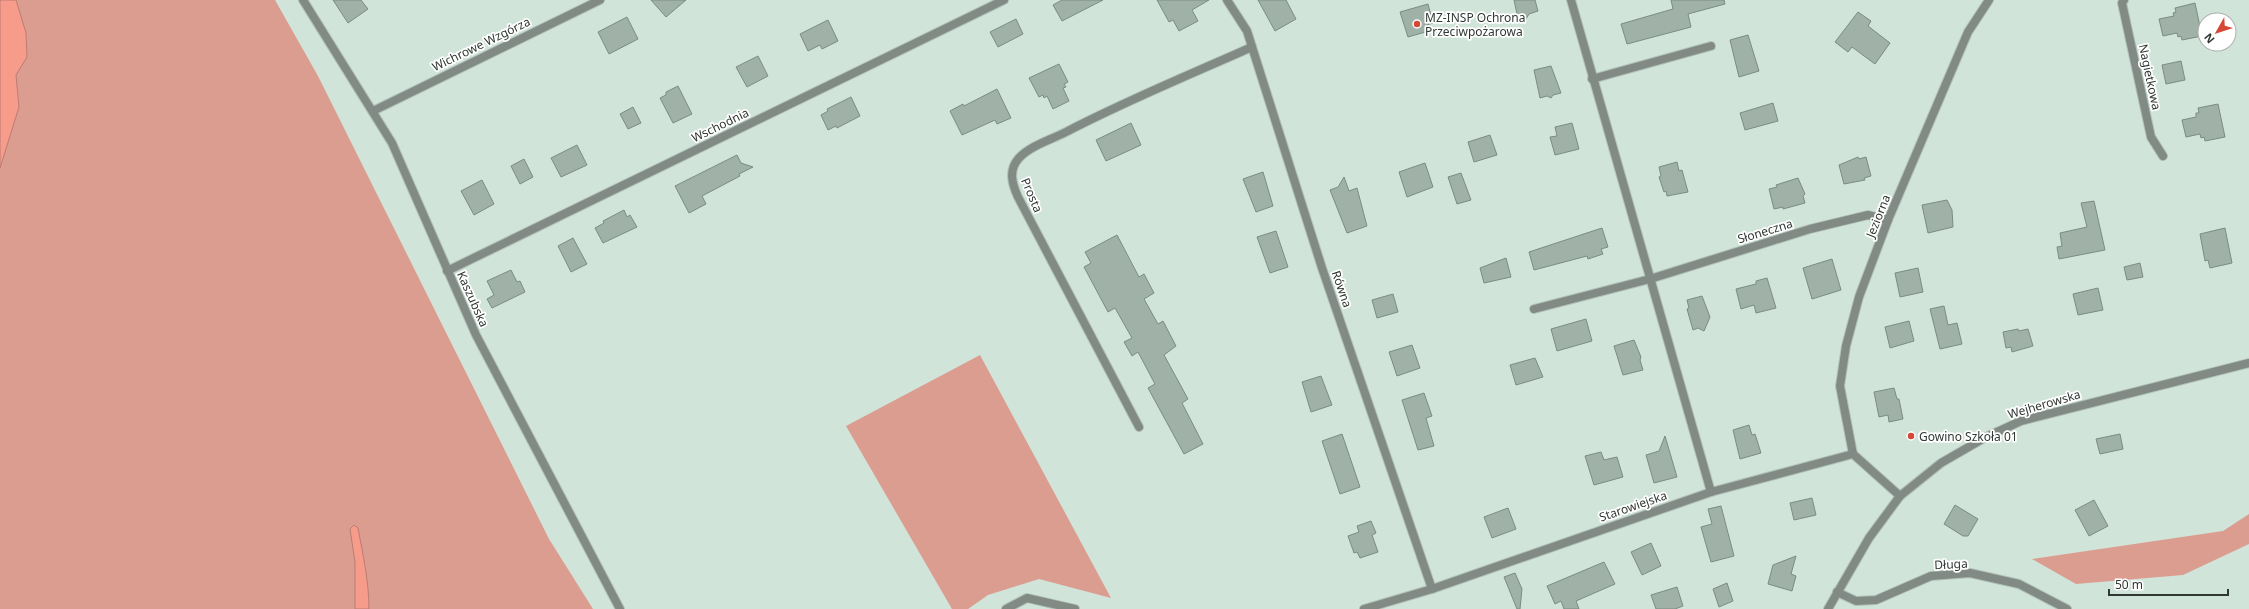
<svg xmlns="http://www.w3.org/2000/svg" width="2249" height="609" font-family="'Noto Sans',sans-serif">
<rect width="100%" height="100%" fill="#d1e4d9"/>
<g fill="#dc9d91">
<path d="M0,0H275L318,76L549,539L593,609H0Z"/>
<path d="M980,355L1111,598L1039,579L988,595L968,609H952L846,426Z"/>
<path d="M2249,514V544L2183,575L2076,584L2032,559L2223,531Z"/>
</g>
<g fill="#f79b8b" stroke="#bb7d71">
<path d="M0,0H16L26,33L27,57L16,75L19,107L0,168Z"/>
<path d="M354,525L358,528C363,555 369,582 369,609H355V562L350,529Z"/>
</g>
<g fill="#a0b2a7" stroke="#7b8d83">
<path d="M333,0H361L368,9L348,23Z"/>
<path d="M651,0H686L666,17Z"/>
<path d="M1062,0H1103L1062,21L1053,5Z"/>
<path d="M1157,0H1209L1192,10L1198,21L1179,31L1173,20L1169,22Z"/>
<path d="M1258,0H1286L1296,19L1275,31Z"/>
<path d="M1514,0H1535L1538,11L1529,14L1526,19L1517,14Z"/>
<path d="M1671,0H1724L1725,4L1688,14L1691,27L1627,44L1621,24L1673,9Z"/>
<path d="M2195,3L2202,36L2182,40L2181,36L2178,37L2177,33L2163,36L2159,19L2174,16L2173,13L2176,12L2175,8Z"/>
<path d="M1428,4L1433,23L1427,25L1429,31L1408,37L1400,12Z"/>
<path d="M1858,12L1871,21L1868,26L1890,43L1875,64L1852,47L1848,52L1835,42Z"/>
<path d="M627,17L638,39L609,54L598,32Z"/>
<path d="M1016,19L1023,34L998,47L990,32Z"/>
<path d="M828,20L838,41L822,49L820,45L808,51L800,34Z"/>
<path d="M1748,35L1759,71L1739,77L1730,40Z"/>
<path d="M758,56L768,76L747,87L736,67Z"/>
<path d="M2181,61L2185,80L2166,84L2162,65Z"/>
<path d="M1059,64L1068,82L1064,84L1066,87L1063,88L1069,101L1053,109L1047,96L1044,98L1043,95L1039,97L1029,78Z"/>
<path d="M1551,66L1561,93L1553,95L1551,98L1547,96L1540,98L1534,70Z"/>
<path d="M678,86L692,114L673,123L660,98L666,95V92Z"/>
<path d="M997,89L1011,118L997,124L995,120L962,135L950,111L963,104L964,106Z"/>
<path d="M851,97L860,116L837,128L836,126L828,130L821,115L828,111L827,109Z"/>
<path d="M1773,103L1778,121L1745,130L1740,113Z"/>
<path d="M2218,104L2225,137L2205,141L2204,137L2201,138L2200,134L2186,137L2182,120L2196,117V113H2199L2198,108Z"/>
<path d="M633,107L641,123L628,129L620,114Z"/>
<path d="M1131,123L1141,145L1106,161L1096,140Z"/>
<path d="M1572,123L1579,149L1555,155L1550,137L1557,136L1555,127Z"/>
<path d="M1490,135L1497,155L1474,162L1468,142Z"/>
<path d="M577,145L587,165L561,177L551,158Z"/>
<path d="M737,155L741,163L753,167L739,174L740,176L702,196L706,204L689,213L675,186Z"/>
<path d="M1858,157L1859,159L1866,157L1871,176L1864,178L1865,180L1844,184L1839,165Z"/>
<path d="M524,159L533,177L520,184L511,166Z"/>
<path d="M1677,162L1679,171L1682,170L1688,192L1667,196L1666,191L1664,192L1659,177L1661,176L1659,167Z"/>
<path d="M1425,163L1433,187L1407,197L1399,172Z"/>
<path d="M1263,172L1273,206L1256,212L1243,179Z"/>
<path d="M1461,173L1471,200L1457,204L1448,177Z"/>
<path d="M1344,177L1349,191L1357,188L1367,226L1347,233L1330,190L1338,187Z"/>
<path d="M1798,178L1805,194L1803,196L1805,203L1783,209V207L1774,209L1769,189L1777,187L1776,185Z"/>
<path d="M482,180L494,204L474,215L461,191Z"/>
<path d="M1947,200L1952,210L1953,227L1928,233L1922,205Z"/>
<path d="M2094,201L2105,250L2059,259L2057,247L2062,246L2060,233L2087,227L2081,203Z"/>
<path d="M624,210L627,217L630,215L637,227L603,243L595,228L604,223L603,221Z"/>
<path d="M1602,228L1608,247L1601,249L1603,254L1588,259L1587,256L1534,270L1529,252Z"/>
<path d="M2225,228L2232,263L2210,268L2208,260L2205,261L2200,234Z"/>
<path d="M1276,231L1288,267L1270,273L1257,237Z"/>
<path d="M1117,235L1139,277L1144,274L1154,293L1144,299L1158,324L1163,321L1176,346L1164,355L1188,399L1182,403L1203,444L1184,454L1148,388L1155,384L1138,352L1132,356L1124,342L1132,338L1115,308L1108,312L1084,267L1091,263L1085,252Z"/>
<path d="M573,238L587,264L571,272L558,246Z"/>
<path d="M1506,258L1511,277L1484,283L1480,268Z"/>
<path d="M1832,259L1841,290L1812,299L1803,268Z"/>
<path d="M2140,263L2143,277L2127,280L2124,267Z"/>
<path d="M1918,268L1923,292L1900,297L1895,273Z"/>
<path d="M511,270L517,282L520,281L525,292L492,308L487,299L494,295L487,281Z"/>
<path d="M1767,278L1776,308L1756,313L1754,305L1741,309L1736,289L1756,284V281Z"/>
<path d="M2098,288L2103,310L2078,315L2073,294Z"/>
<path d="M1393,294L1398,312L1377,318L1372,300Z"/>
<path d="M1702,296L1710,317L1704,331L1698,328L1693,330L1687,309L1689,308L1687,300Z"/>
<path d="M1944,306L1948,325L1957,323L1962,344L1940,349L1930,309Z"/>
<path d="M1586,319L1592,341L1557,351L1551,329Z"/>
<path d="M1909,321L1914,341L1890,348L1885,327Z"/>
<path d="M2018,329L2019,331L2028,329L2033,346L2012,352L2011,347L2006,348L2003,332Z"/>
<path d="M1634,340L1641,357L1640,360L1643,370L1623,375L1614,346Z"/>
<path d="M1412,345L1420,368L1397,376L1389,352Z"/>
<path d="M1535,358L1543,377L1516,385L1510,365Z"/>
<path d="M1321,376L1332,405L1311,412L1302,382Z"/>
<path d="M1894,388L1897,399H1899L1903,419L1889,422L1888,415L1879,417L1874,392Z"/>
<path d="M1424,393L1432,416L1426,418L1434,446L1418,450L1402,400Z"/>
<path d="M1749,425L1752,435L1755,434L1761,453L1740,459L1733,430Z"/>
<path d="M1342,434L1360,487L1340,494L1322,441Z"/>
<path d="M2120,434L2123,449L2100,454L2096,439Z"/>
<path d="M1665,436L1677,477L1654,483L1646,455L1659,451Z"/>
<path d="M1601,452L1604,460L1617,457L1623,477L1594,485L1585,456Z"/>
<path d="M1812,498L1816,515L1794,520L1790,503Z"/>
<path d="M2094,500L2108,526L2089,536L2075,510Z"/>
<path d="M1955,505L1978,519L1968,536H1963L1944,524Z"/>
<path d="M1721,506L1734,556L1711,562L1701,527L1712,524L1708,509Z"/>
<path d="M1508,508L1516,529L1492,538L1484,517Z"/>
<path d="M1371,521L1376,533L1372,535L1378,552L1360,558L1357,552L1354,553L1348,536L1359,532L1357,526Z"/>
<path d="M1651,543L1661,566L1642,575L1631,552Z"/>
<path d="M1796,556L1791,574L1796,576L1792,591L1768,584L1773,565Z"/>
<path d="M1604,562L1615,584L1576,601L1579,609H1564L1561,601L1555,604L1547,586Z"/>
<path d="M1515,573L1522,589L1520,609H1517L1504,577Z"/>
<path d="M1727,583L1733,601L1719,607L1713,589Z"/>
<path d="M1677,587L1683,606L1675,609H1656L1651,595Z"/>
</g>
<g fill="none" stroke-linecap="round" stroke-linejoin="round">
<defs>
<g id="service">
<path d="M2124,0L2122,3L2151,137L2163,156"/>
<path d="M1139,427L1018,197C1012,184 1008,170 1019,158C1030,146 1050,140 1064,133C1125,101 1189,75 1252,47"/>
</g>
<g id="minor">
<path d="M303,0L392,143L476,335L620,609"/>
<path d="M1227,0L1247,31L1322,268L1432,589"/>
<path d="M1571,0L1711,492"/>
<path d="M1592,79L1711,46"/>
<path d="M373,111L600,0"/>
<path d="M447,271L1004,0"/>
<path d="M1534,309L1650,279L1810,229L1868,215L1888,220"/>
<path d="M1853,454L1840,386L1846,346L1859,297L1888,220L1968,32L1989,0"/>
<path d="M1837,592L1856,601L1876,600L1931,576L1970,573L2019,584L2067,609"/>
<path d="M1006,609L1027,598L1075,609"/>
<path d="M1364,609L1432,589L1711,492L1853,454L1900,496"/>
</g>
<path id="tertiary" d="M1828,609L1869,538L1900,496L1941,463L1986,437L2021,421L2249,363"/>
</defs>
<use href="#service" stroke="#b1c2b8" stroke-width="10"/>
<use href="#minor" stroke="#b1c2b8" stroke-width="10"/>
<use href="#tertiary" stroke="#b1c2b8" stroke-width="10"/>
<use href="#service" stroke="#828a85" stroke-width="8"/>
<use href="#minor" stroke="#828a85" stroke-width="8"/>
<use href="#tertiary" stroke="#828a85" stroke-width="8"/>
</g>
<g fill="#d54835" stroke="#fff" stroke-width="1.5">
<circle cx="1417" cy="24" r="4"/>
<circle cx="1911" cy="436" r="4"/>
</g>
<g text-anchor="middle" dominant-baseline="central" stroke-width="3.5" stroke-linejoin="round" paint-order="stroke">
<g font-size="12" fill="#303833" stroke="#fff" text-anchor="start">
<text x="1425" y="17">MZ-INSP Ochrona<tspan x="1425" dy="14">Przeciwpożarowa</tspan></text>
<text x="1919" y="436">Gowino Szkoła 01</text>
</g>
<g font-size="12" fill="#303833" stroke="#fff">
<text transform="translate(481 44) rotate(-26)">Wichrowe Wzgórza</text>
<text transform="translate(2150 77) rotate(78)">Nagietkowa</text>
<text transform="translate(720 125) rotate(-26)">Wschodnia</text>
<text transform="translate(1032 195) rotate(67)">Prosta</text>
<text transform="translate(1878 216) rotate(-68)">Jeziorna</text>
<text transform="translate(1765 231) rotate(-17)">Słoneczna</text>
<text transform="translate(1342 289) rotate(71)">Równa</text>
<text transform="translate(473 299) rotate(66)">Kaszubska</text>
<text transform="translate(2044 404) rotate(-16)">Wejherowska</text>
<text transform="translate(1633 506) rotate(-19)">Starowiejska</text>
<text transform="translate(1951 564) rotate(-3)">Długa</text>
</g>
</g>
<g transform="translate(2217 32) rotate(231)"><circle r="19" fill="#ffffff" stroke="#acafad"/>
<path d="M0-3L7 15L0 10L-7 15Z" fill="#d54835"/>
<text y="-6" font-size="11" font-weight="bold" text-anchor="middle" fill="#303833">N</text>
</g>
<path d="M2109 589v6h119v-6" fill="none" stroke="#303833" stroke-width="2"/>
<text x="2115" y="589" font-size="12" fill="#303833" stroke="#ffffff" stroke-width="3" paint-order="stroke">50 m</text>
</svg>
